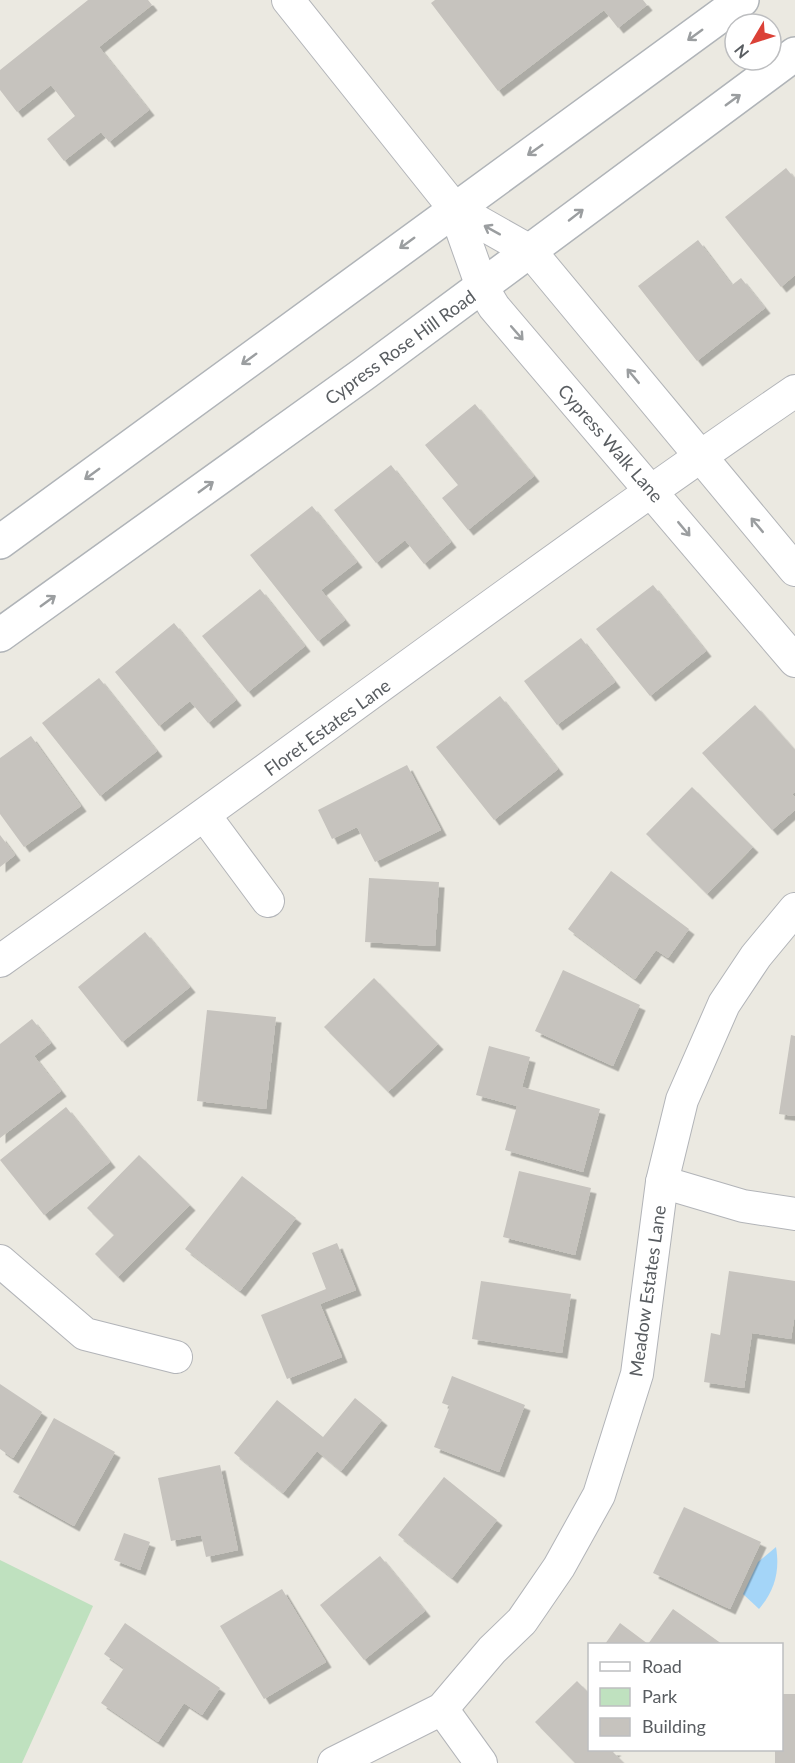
<svg xmlns="http://www.w3.org/2000/svg" width="795" height="1763" font-family="Lato,sans-serif">
<defs>
<filter id="shadow"><feDropShadow dx="5.5" dy="5.5" stdDeviation="0" flood-color="#0004"/></filter>
</defs>
<rect width="100%" height="100%" fill="#ebe9e1"/>
<path fill="#bfe1bf" d="M0,1560L93,1606L22,1763H0Z"/>
<path fill="#a4d5f8" d="M776,1547C780,1571 775,1590 759,1609L743,1594L758,1562Z"/>
<g fill="#c6c3be" filter="url(#shadow)">
<path d="M88,0H148L152,5L99,47L149,110L109,142L101,132L64,161L47,139L75,116L51,85L17,112L0,90V70Z"/>
<path d="M435,0H643L647,5L618,28L604,10L498,91L431,3Z"/>
<path d="M786,168L795,179V275L781,287L725,217Z"/>
<path d="M698,240L732,285L741,278L765,308L697,361L638,286Z"/>
<path d="M475,404L534,476L468,530L442,498L458,485L425,445Z"/>
<path d="M391,465L451,542L424,564L405,540L376,563L334,510Z"/>
<path d="M312,506L357,562L321,590L345,620L318,641L250,555Z"/>
<path d="M653,585L706,651L650,696L596,629Z"/>
<path d="M260,589L305,646L248,692L202,636Z"/>
<path d="M174,623L236,700L208,723L190,701L159,726L115,672Z"/>
<path d="M581,638L615,682L557,725L524,681Z"/>
<path d="M99,678L157,751L100,796L42,723Z"/>
<path d="M500,696L558,769L494,820L436,747Z"/>
<path d="M755,705L795,750V792L792,794L795,797V810L772,830L702,753Z"/>
<path d="M31,736L81,806L24,847L0,814V758Z"/>
<path d="M407,765L441,830L375,862L357,827L332,839L318,810Z"/>
<path d="M692,787L753,847L707,894L646,834Z"/>
<path d="M0,835L15,855L0,867Z"/>
<path d="M611,871L689,929L668,958L656,950L635,979L568,929Z"/>
<path d="M369,878L439,882L435,946L365,942Z"/>
<path d="M145,932L190,987L122,1042L78,987Z"/>
<path d="M563,970L640,1005L613,1066L535,1031Z"/>
<path d="M374,978L438,1044L388,1092L324,1027Z"/>
<path d="M207,1010L276,1017L266,1109L197,1101Z"/>
<path d="M32,1019L51,1043L34,1056L61,1091L0,1138V1044Z"/>
<path d="M791,1035L795,1036V1116L779,1114Z"/>
<path d="M489,1046L530,1057L522,1087L600,1109L583,1172L505,1150L517,1106L476,1095Z"/>
<path d="M66,1107L110,1162L44,1215L0,1160Z"/>
<path d="M139,1155L190,1205L118,1277L95,1254L114,1235L87,1208Z"/>
<path d="M519,1171L591,1188L575,1255L503,1237Z"/>
<path d="M242,1176L296,1218L240,1291L185,1249Z"/>
<path d="M337,1243L356,1290L320,1304L342,1357L287,1379L261,1315L326,1289L312,1253Z"/>
<path d="M729,1271L795,1281V1314L791,1339L752,1333L744,1388L704,1382L711,1333L720,1335Z"/>
<path d="M481,1281L571,1294L562,1353L472,1339Z"/>
<path d="M452,1376L525,1405L499,1472L434,1447L450,1406L442,1403Z"/>
<path d="M0,1384L42,1412L13,1458L0,1449Z"/>
<path d="M355,1398L382,1420L341,1471L317,1451L283,1493L234,1453L277,1400L323,1437Z"/>
<path d="M54,1418L115,1452L74,1526L13,1492Z"/>
<path d="M220,1465L238,1550L206,1557L201,1535L171,1541L158,1478Z"/>
<path d="M444,1477L497,1520L452,1578L398,1535Z"/>
<path d="M684,1507L761,1542L730,1609L653,1573Z"/>
<path d="M124,1533L150,1542L140,1570L114,1560Z"/>
<path d="M380,1556L425,1611L364,1660L320,1605Z"/>
<path d="M282,1589L326,1662L264,1699L220,1626Z"/>
<path d="M673,1609L722,1644H605L620,1623L648,1644Z"/>
<path d="M125,1623L220,1688L202,1715L184,1703L158,1742L101,1703L124,1668L104,1654Z"/>
<path d="M577,1681L590,1694V1750H616L613,1752L624,1763H575L535,1722Z"/>
<path d="M782,1694H795V1763H775V1750H782Z"/>
</g>
<g fill="none" stroke-linecap="round" stroke-linejoin="round">
<defs>
<g id="street">
<path d="M288,0L454,208L482,287L494,307L795,661"/>
<path d="M454,208L530,251L795,570"/>
<path d="M205,816L268,901"/>
<path d="M0,961C266,773 526,575 795,391"/>
<path d="M662,1182L743,1206L795,1214"/>
<path d="M0,1261L85,1334L176,1357"/>
<path d="M442,1709L481,1763"/>
<path d="M334,1763L442,1709L492,1650L522,1621L559,1567L599,1495L637,1374L662,1182L682,1100L724,1004L756,956L795,909"/>
</g>
<g id="secondary">
<path d="M0,542L742,0"/>
<path d="M0,635L365,373L795,54"/>
</g>
</defs>
<use href="#street" stroke="#b2b4b8" stroke-width="34"/>
<use href="#secondary" stroke="#b0b4b8" stroke-width="36"/>
<use href="#street" stroke="#fff" stroke-width="32"/>
<use href="#secondary" stroke="#fff" stroke-width="33"/>
</g>
<defs><path id="oneway-shaft" d="M-6 0H5M1.5-3L5.5 0L1.5 3" fill="none" stroke-width="1.6" stroke-linecap="round" stroke-linejoin="round" transform="scale(1.5)"/></defs>
<g stroke="#9b9ea0">
<use href="#oneway-shaft" transform="translate(695 35) rotate(144)"/>
<use href="#oneway-shaft" transform="translate(733 100) rotate(-36)"/>
<use href="#oneway-shaft" transform="translate(535 150) rotate(145)"/>
<use href="#oneway-shaft" transform="translate(576 215) rotate(-38)"/>
<use href="#oneway-shaft" transform="translate(492 230) rotate(-151)"/>
<use href="#oneway-shaft" transform="translate(407 243) rotate(144)"/>
<use href="#oneway-shaft" transform="translate(517 333) rotate(49)"/>
<use href="#oneway-shaft" transform="translate(249 359) rotate(144)"/>
<use href="#oneway-shaft" transform="translate(633 376) rotate(-130)"/>
<use href="#oneway-shaft" transform="translate(92 474) rotate(144)"/>
<use href="#oneway-shaft" transform="translate(206 487) rotate(-36)"/>
<use href="#oneway-shaft" transform="translate(757 525) rotate(-130)"/>
<use href="#oneway-shaft" transform="translate(684 529) rotate(50)"/>
<use href="#oneway-shaft" transform="translate(48 601) rotate(-36)"/>
</g>
<g text-anchor="middle" dominant-baseline="central" stroke-width="5" stroke-linejoin="round" paint-order="stroke">
<g font-size="18" fill="#595d61" stroke="#fff">
<text transform="translate(400 347) rotate(-36)">Cypress Rose Hill Road</text>
<text transform="translate(611 443) rotate(49)">Cypress Walk Lane</text>
<text transform="translate(327 727) rotate(-36)">Floret Estates Lane</text>
<text transform="translate(647 1291) rotate(-82)">Meadow Estates Lane</text>
</g>
</g>
<rect x="588" y="1643" width="195" height="108" fill="#ffffff" stroke="#bdbec0" stroke-width="1.5"/>
<rect x="600" y="1662" width="30" height="9" fill="#ffffff" stroke="#bdbec0" stroke-width="1.5"/>
<text x="642" y="1673" font-size="18" fill="#595d61">Road</text>
<rect x="600" y="1688" width="30" height="18" fill="#bfe1bf" stroke="#bdbec0" stroke-width="1.5"/>
<text x="642" y="1703" font-size="18" fill="#595d61">Park</text>
<rect x="600" y="1718" width="30" height="18" fill="#c6c3be" stroke="#bdbec0" stroke-width="1.5"/>
<text x="642" y="1733" font-size="18" fill="#595d61">Building</text>
<g transform="translate(753 42) rotate(231)"><circle r="28" fill="#ffffff" stroke="#bdbec0" stroke-width="1.5"/>
<path d="M0-4.5L10 22L0 15L-10 22Z" fill="#db4137"/>
<text y="-9" font-size="16" font-weight="bold" text-anchor="middle" fill="#595d61">N</text>
</g>
</svg>
